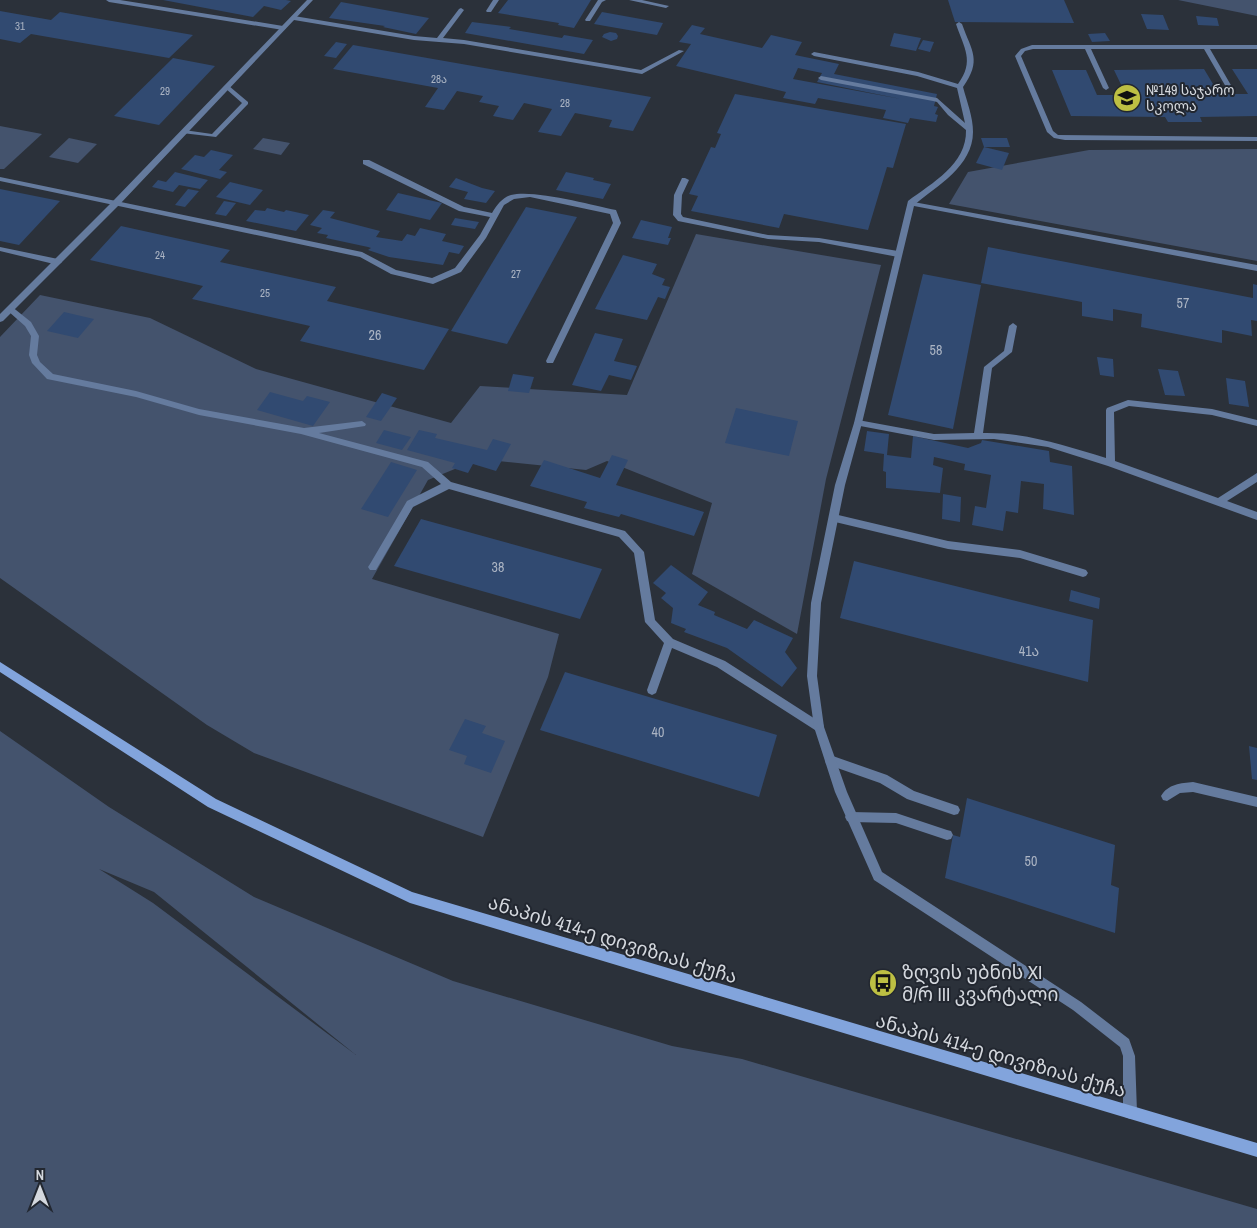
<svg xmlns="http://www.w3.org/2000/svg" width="1257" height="1228" font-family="'Archivo Narrow','Noto Sans Georgian',sans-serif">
<rect width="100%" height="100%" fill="#2b313a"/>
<g fill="#44536d" fill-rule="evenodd">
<path d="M1178,0H1257V16Z"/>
<path d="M0,126L42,134L4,169H0Z"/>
<path d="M69,138L97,144L78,163L49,157Z"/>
<path d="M263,138L290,143L281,155L253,149Z"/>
<path d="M1257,149V261L949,204L968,172L1089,150Z"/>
<path d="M696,234L881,265L826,479L797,634L692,574L712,503L607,461L586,470L470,458L467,464L428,480L372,579L559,634L548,677L483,837L254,753L207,725L0,578V337L40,295L150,318L256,369L451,423L480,386L627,395Z"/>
<path d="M0,731L109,807L254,897L453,981L672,1046L742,1059L1257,1209V1228H0ZM99,869L154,892L356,1055L153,903Z"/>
</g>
<g fill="#314a71" fill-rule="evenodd">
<path d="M163,0H286L291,1L281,10L264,6L253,17Z"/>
<path d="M508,0H591L574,28L558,25L559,23L498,13Z"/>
<path d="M948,0H1064L1074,23L955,22Z"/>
<path d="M341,2L429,18L416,34L383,27L385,26L329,18Z"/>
<path d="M0,11L51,20L60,12L193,35L169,58L31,34L20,43L0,39Z"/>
<path d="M602,12L663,23L657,35L594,24Z"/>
<path d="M1141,14L1163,15L1169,30L1147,29Z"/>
<path d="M1196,16L1217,18L1219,26L1198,25Z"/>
<path d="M472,22L511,27L509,29L562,38L564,35L593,40L584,54L465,33Z"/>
<path d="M692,25L705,28L700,34L762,48L771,35L802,42L795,55L839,64L834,74L937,94L934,106L938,107L935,114L938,115L936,122L910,118L908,123L883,118L886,110L818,98L815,104L783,98L786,92L676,66L691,44L679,42ZM798,68L822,73L817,82L901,99L793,79Z"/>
<path d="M610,32L616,33L618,36L617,39L611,41L602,37L604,34Z"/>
<path d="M894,33L921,38L916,51L890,46Z"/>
<path d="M1105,33L1110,41L1092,42L1088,34Z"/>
<path d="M923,40L934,42L930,52L918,49Z"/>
<path d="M336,42L347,44L336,58L324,56Z"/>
<path d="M353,45L496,70L651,97L633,131L609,127L612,120L575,113L561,136L538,132L552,109L524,103L513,120L493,116L499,106L479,102L483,96L457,91L444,110L425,107L438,88L333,69Z"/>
<path d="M173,58L215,66L159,125L114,116Z"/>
<path d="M1204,69L1219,94H1248L1232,69H1257V116L1200,117L1202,122H1168L1165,117L1071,116L1052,70H1086L1097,95H1126L1114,70Z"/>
<path d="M735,94L906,124L893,168L887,167L868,230L784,214L779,228L691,211L698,196L689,194L711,147L715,148L721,134L717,133Z"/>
<path d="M981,138H1007L1010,147H984Z"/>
<path d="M984,147L1009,153L1002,170L976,163Z"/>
<path d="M211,150L233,155L219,170L227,172L220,179L181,169L195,155L204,157Z"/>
<path d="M175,172L208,180L200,189L179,185L173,192L152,187L158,180L166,182Z"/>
<path d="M566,172L594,178L593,180L611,184L603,199L556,190Z"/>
<path d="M456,178L482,188L495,191L486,203L464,199L468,192L449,187Z"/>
<path d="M230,182L263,190L250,205L216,197Z"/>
<path d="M0,189L60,201L19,245L0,241Z"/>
<path d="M188,189L199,191L185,207L175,205Z"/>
<path d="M398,193L442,203L430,220L386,210Z"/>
<path d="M224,201L236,203L226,216L215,214Z"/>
<path d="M526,207L577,217L507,344L451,331Z"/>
<path d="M267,208L284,212L286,210L309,215L296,231L246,221L255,210L265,211Z"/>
<path d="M323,210L335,212L330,218L380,231L376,237L402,241L407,234L415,236L420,228L446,234L442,241L464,246L459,254L449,252L443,265L389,257L368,250L371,248L368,247L326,238L328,235L317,233L322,228L310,225Z"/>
<path d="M455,218L479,222L475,229L451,225Z"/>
<path d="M641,220L672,227L668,238H671L668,245L632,238Z"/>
<path d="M121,226L230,250L220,262L336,287L327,301L449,329L424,370L300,341L310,326L192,299L203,286L90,260Z"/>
<path d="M988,247L1253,298V284L1257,285V321L1251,320L1252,336L1222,330V343L1141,327L1142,314L1113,309V321L1082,316V302L981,283Z"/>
<path d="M623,255L657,264L652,274L665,279L662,285L670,287L665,299L658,297L647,320L595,309Z"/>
<path d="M923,274L981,285L953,429L888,415Z"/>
<path d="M64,312L94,319L78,338L47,331Z"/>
<path d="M595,333L623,339L614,361L637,366L631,380L609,375L601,391L572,385Z"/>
<path d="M1097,357L1113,359L1114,377L1100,375Z"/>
<path d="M1158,369L1178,371L1185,396L1165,395Z"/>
<path d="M513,374L534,377L529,393L508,391Z"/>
<path d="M1226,378L1245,381L1249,407L1229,404Z"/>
<path d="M270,392L303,401L307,396L330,402L313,426L257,410Z"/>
<path d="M382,393L397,398L381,421L366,417Z"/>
<path d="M736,408L798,421L789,456L725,443Z"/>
<path d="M384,430L411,437L402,450L376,443Z"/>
<path d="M419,430L437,434L435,438L487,450L493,439L511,444L496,471L473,464L468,473L452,468L455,463L407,450Z"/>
<path d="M867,431L889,434L887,455L911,458L913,436L968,448L981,443L982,440L1049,451L1050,462L1072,466L1074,515L1043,509L1044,484L1021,481L1018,513L1006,511L1003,531L972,525L975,506L986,508L991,475L964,470L965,464L934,457L933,465L943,468L940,493L886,488V472L883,471L884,454L864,451Z"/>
<path d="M612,455L628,460L616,485L704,512L694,536L621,514L619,517L584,508L587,502L530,486L544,460L600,478Z"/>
<path d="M391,462L417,470L388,517L361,509Z"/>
<path d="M943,494L961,497L960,522L942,519Z"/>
<path d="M421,519L602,569L580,619L394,566Z"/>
<path d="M854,561L1093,620L1088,682L840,618Z"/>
<path d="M671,565L708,592L698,605L715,612L714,615L747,629L754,620L793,638L785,652L797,668L782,687L727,648L684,632L686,629L671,623L673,608L661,598L666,593L653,583Z"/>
<path d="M1071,590L1100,598L1099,609L1069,601Z"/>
<path d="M565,672L777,735L759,797L540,730Z"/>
<path d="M465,719L486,726L482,733L505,741L491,773L464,764L467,756L449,750Z"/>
<path d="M1249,746L1257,748V780L1252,779Z"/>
<path d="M967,798L1115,845L1111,885L1119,888L1115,933L945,878L953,835L960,837Z"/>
</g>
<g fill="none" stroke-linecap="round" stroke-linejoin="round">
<g fill="#657b9e" fill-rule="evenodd">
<path d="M106,0H120L283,26L286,28L283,30L109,2Z"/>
<path d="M493,0H499L491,12H487L486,11Z"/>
<path d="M598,0H606L602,2L590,21H586L585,20Z"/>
<path d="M629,0H642L669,6L666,8Z"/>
<path d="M461,8L464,10L443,38L464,40L641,70L679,50L684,51L642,74L464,44L414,40L294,20L291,18L294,16L414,36L437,38L459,9Z"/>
<path d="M959,22L962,24C972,52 982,60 963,87C967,102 973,117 973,132C973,166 937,186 914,205H908V201C932,183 967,164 966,130L948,115L937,102L933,101L821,80L818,78L821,76L937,98L965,123L957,88L917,76L814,56L811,54L814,52L918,72L958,84C975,61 964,48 956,24Z"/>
<path d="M1032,45H1257V49H1210L1232,87L1229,89L1226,87L1204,49H1091L1109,88L1106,90L1103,88L1085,49H1033L1025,51L1021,56L1053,131L1058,135L1257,137V141L1065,140L1054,138L1047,132L1015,56L1021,49Z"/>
<path d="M225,86H229L248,102V104L216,137L182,133V131L184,130L212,134L242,103L225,88Z"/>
<path d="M363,160H369L464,207L492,213C497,205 502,198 511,195C533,189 592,205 616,210L621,223L553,363H547L546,361L613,223L610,214L530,197L514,199L504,205L486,238L461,272L433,284L391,274L360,257L0,181V177L362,252L396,270L432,278L455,268L480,235L490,217L459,211L363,164Z"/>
<path d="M682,178H685L689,180L682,195L681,214L683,217L768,235L819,238L898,251L902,254L898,257L819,242L768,239L678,221L673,215L674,195Z"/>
<path d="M0,247L58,259L62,262L58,265L0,251Z"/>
<path d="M11,306L31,322L39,336L37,355L40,362L53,374L136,391L199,409L304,428L362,421L366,424L365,426L319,433L428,462L451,482L625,531L644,552L655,620L673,639L725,661L823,724L824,727L823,730L819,732L815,730L717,667L672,648L656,693L652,695L648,693L647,690L664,643L645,622L634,553L619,537L449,489L413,507L376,570H370L368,567L370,564L407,501L441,484L422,467L301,434L199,415L136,397L47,379L32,363L29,355L31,336L25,326L8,311V307Z"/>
<path d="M1013,323L1017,326L1012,352L992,368L983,433C1025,432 1066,446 1106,458V410L1107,408L1128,400L1212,409L1257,420V426L1212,415L1129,406L1114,412L1115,461L1218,498L1257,473V482L1227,501L1257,512V520L1108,466L1048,447L994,439L934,440L855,425L854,423L858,420L934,434L974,433L984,367L1004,351L1009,326Z"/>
<path d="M834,514L948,541L1020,550L1083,569L1086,570L1088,573L1086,576L1083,577L1020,558L948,549L831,521L829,518Z"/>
<path d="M830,755L887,775L914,791L958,806L960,810L958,814L954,815L907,799L880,783L826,764L825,760L826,756Z"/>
<path d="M1193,782L1257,797V807L1193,792L1180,793L1167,801L1163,800L1161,796C1168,784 1181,783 1193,782Z"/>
<path d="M851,812L896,813L947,830L951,831L953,835L951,839L947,840L896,823L851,822L847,821L845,817L847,813Z"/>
</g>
<g fill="#657b9e" fill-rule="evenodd">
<path d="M307,0H313L120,204L3,321L0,322V314L114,200Z"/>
<path d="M908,201L1257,265V271L914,206L862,423L845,485L821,603L817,676L824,727L847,792L882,872L1081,1002L1129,1039L1135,1056L1137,1112L1135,1117L1130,1119L1125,1117L1123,1112V1056L1120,1047L1073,1010L874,880L835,792L814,727L807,676L811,603L835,485L854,423Z"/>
</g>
<path fill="#82a4dc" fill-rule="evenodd" d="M0,662L216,799L412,892L1257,1143V1157L410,903L208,807L0,672Z"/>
</g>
<defs>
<symbol id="school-disc" viewBox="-11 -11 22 22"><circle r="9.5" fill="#bdbf43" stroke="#222730"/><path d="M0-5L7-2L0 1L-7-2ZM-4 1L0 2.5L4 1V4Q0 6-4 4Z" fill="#111"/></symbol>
<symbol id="bus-disc" viewBox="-11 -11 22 22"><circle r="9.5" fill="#bdbf43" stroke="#222730"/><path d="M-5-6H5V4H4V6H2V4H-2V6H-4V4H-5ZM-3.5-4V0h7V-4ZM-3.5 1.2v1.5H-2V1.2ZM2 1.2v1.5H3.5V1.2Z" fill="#111"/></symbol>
</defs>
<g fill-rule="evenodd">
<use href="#school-disc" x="1111" y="82" width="32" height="32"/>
<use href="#bus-disc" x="867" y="967" width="32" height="32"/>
</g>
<g text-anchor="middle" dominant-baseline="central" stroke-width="4" stroke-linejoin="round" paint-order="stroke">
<g font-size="11" fill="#abb4c3">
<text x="20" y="26">31</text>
<text x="439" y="79">28ა</text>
<text x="165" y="91">29</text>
<text x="565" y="103">28</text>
<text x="160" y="255">24</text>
<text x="516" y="274">27</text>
<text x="265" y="293">25</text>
</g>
<g font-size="14" fill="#d4d8de" stroke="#222730" text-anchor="start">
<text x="1146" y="90">№149 საჯარო<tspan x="1146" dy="16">სკოლა</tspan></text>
</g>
<g font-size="14" fill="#abb4c3">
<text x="1183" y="303">57</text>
<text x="375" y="335">26</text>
<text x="936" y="350">58</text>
<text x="498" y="567">38</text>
<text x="1029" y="651">41ა</text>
<text x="658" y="732">40</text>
<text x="1031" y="861">50</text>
</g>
<g font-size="19" fill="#d4d8de" stroke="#222730">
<text transform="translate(613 939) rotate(17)">ანაპის 414-ე დივიზიას ქუჩა</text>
<text transform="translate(1001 1055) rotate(16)">ანაპის 414-ე დივიზიას ქუჩა</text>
</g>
<g font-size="19" fill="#d4d8de" stroke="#222730" text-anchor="start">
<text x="902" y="972">ზღვის უბნის XI<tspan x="902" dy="22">მ/რ III კვარტალი</tspan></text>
</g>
</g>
<g transform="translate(40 1188)" stroke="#222730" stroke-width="4" paint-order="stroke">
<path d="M0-4L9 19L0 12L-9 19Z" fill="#d4d8de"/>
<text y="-8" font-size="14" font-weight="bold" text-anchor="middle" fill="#d4d8de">N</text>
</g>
</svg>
